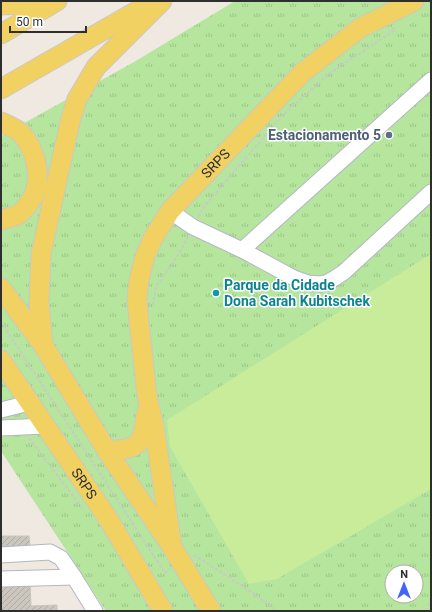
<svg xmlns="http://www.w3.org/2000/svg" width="432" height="612" font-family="Roboto,sans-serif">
<defs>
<pattern id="grass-tufts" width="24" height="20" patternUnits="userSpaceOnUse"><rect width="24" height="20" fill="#b6e59e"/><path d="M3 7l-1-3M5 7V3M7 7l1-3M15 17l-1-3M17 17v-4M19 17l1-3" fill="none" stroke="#9dc588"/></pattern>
<pattern id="building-hatch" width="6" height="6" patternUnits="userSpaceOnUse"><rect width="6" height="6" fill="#cbc7bf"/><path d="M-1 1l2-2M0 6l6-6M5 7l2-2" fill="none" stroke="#afaba4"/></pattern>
</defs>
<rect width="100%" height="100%" fill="#efe9e1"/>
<path fill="url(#grass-tufts)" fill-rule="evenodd" d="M235,1H431V611H106L1,451V136L134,62ZM392,572H416V596H392Z"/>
<path fill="#c9ec9a" d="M431,254V489L277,579L249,584L170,447L167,420Z"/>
<g fill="url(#building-hatch)" stroke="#cbc5ba">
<path d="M1,536H29L30,546L1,547Z"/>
<path d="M30,581L31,606L57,605V611H1V582Z"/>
</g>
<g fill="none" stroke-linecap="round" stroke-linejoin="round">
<defs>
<g id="minor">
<path d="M170,211L193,227L242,250L294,278L308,283L320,284L326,283L335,278L344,272L431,192"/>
<path d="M242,250L431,80"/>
<path d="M1,410L29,403"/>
<path d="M1,428L45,426"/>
<path d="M1,555L50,552L61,558L74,577L1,579"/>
<path d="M74,577L95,611"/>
</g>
<g id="major">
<path d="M1,5L26,4L44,1"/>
<path d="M1,34L57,1"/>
<path d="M1,89L149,4"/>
<path d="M1,122C8,125 17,129 22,134C39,155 45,188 25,208C23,210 21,213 19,214C14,217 7,218 1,220"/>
<path d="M1,288L43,345L107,451L172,547L211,611"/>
<path d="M43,345L39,302L41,254L70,122L77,99L96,67L162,1"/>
<path id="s1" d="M1,360L109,520L163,611"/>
<path d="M107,451C140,448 143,446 146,414"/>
<path id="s2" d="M172,547L154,426L147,396L139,322L137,298L139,280L145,256L153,238L170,211L303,72L360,28L414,1"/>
</g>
</defs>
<use href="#minor" stroke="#b4b7c1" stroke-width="17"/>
<use href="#major" stroke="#c9c9c9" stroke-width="21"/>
<g stroke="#c9c9c9" stroke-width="2" stroke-dasharray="3 2" stroke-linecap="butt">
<path d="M198,217L202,209L284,114L330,73L395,30L392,28"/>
<path d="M153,305L156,287L178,255L188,237"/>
<path d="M1,322L165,573L170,569"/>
<path d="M29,438L82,508"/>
<path d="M194,555L244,587L278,611"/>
<path d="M427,611L431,597"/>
</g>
<use href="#minor" stroke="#fff" stroke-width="15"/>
<use href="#major" stroke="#f2d163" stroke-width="19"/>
</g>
<circle fill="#5c6f8a" stroke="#fff" stroke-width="1.5" cx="389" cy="135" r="4"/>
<circle fill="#0f9aa8" stroke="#fff" stroke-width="1.5" cx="216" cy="293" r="4"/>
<g text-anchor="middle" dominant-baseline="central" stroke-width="3" stroke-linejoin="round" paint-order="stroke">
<g font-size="14" font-weight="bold" fill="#4e5e75" stroke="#fff" text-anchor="end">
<text x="381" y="135">Estacionamento 5</text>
</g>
<g font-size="14" fill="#2e2e2e" stroke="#fff">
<text stroke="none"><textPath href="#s2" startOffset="412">SRPS</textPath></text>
<text stroke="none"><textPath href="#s1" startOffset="149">SRPS</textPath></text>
</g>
<g font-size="14" font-weight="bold" fill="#0d838f" stroke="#fff" text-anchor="start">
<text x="224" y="285">Parque da Cidade<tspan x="224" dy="16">Dona Sarah Kubitschek</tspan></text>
</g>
</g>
<rect width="432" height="612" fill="none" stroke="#2e2e2e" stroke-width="4"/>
<g transform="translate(404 584)"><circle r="19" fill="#ffffff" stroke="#ababab"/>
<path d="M0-3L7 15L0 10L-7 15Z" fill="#4264fb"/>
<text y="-6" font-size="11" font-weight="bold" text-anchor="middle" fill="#2e2e2e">N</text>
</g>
<path d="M10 26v6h76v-6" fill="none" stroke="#2e2e2e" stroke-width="2"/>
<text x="16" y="26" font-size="12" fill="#2e2e2e" stroke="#ffffff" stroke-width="3" paint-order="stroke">50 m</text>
</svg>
